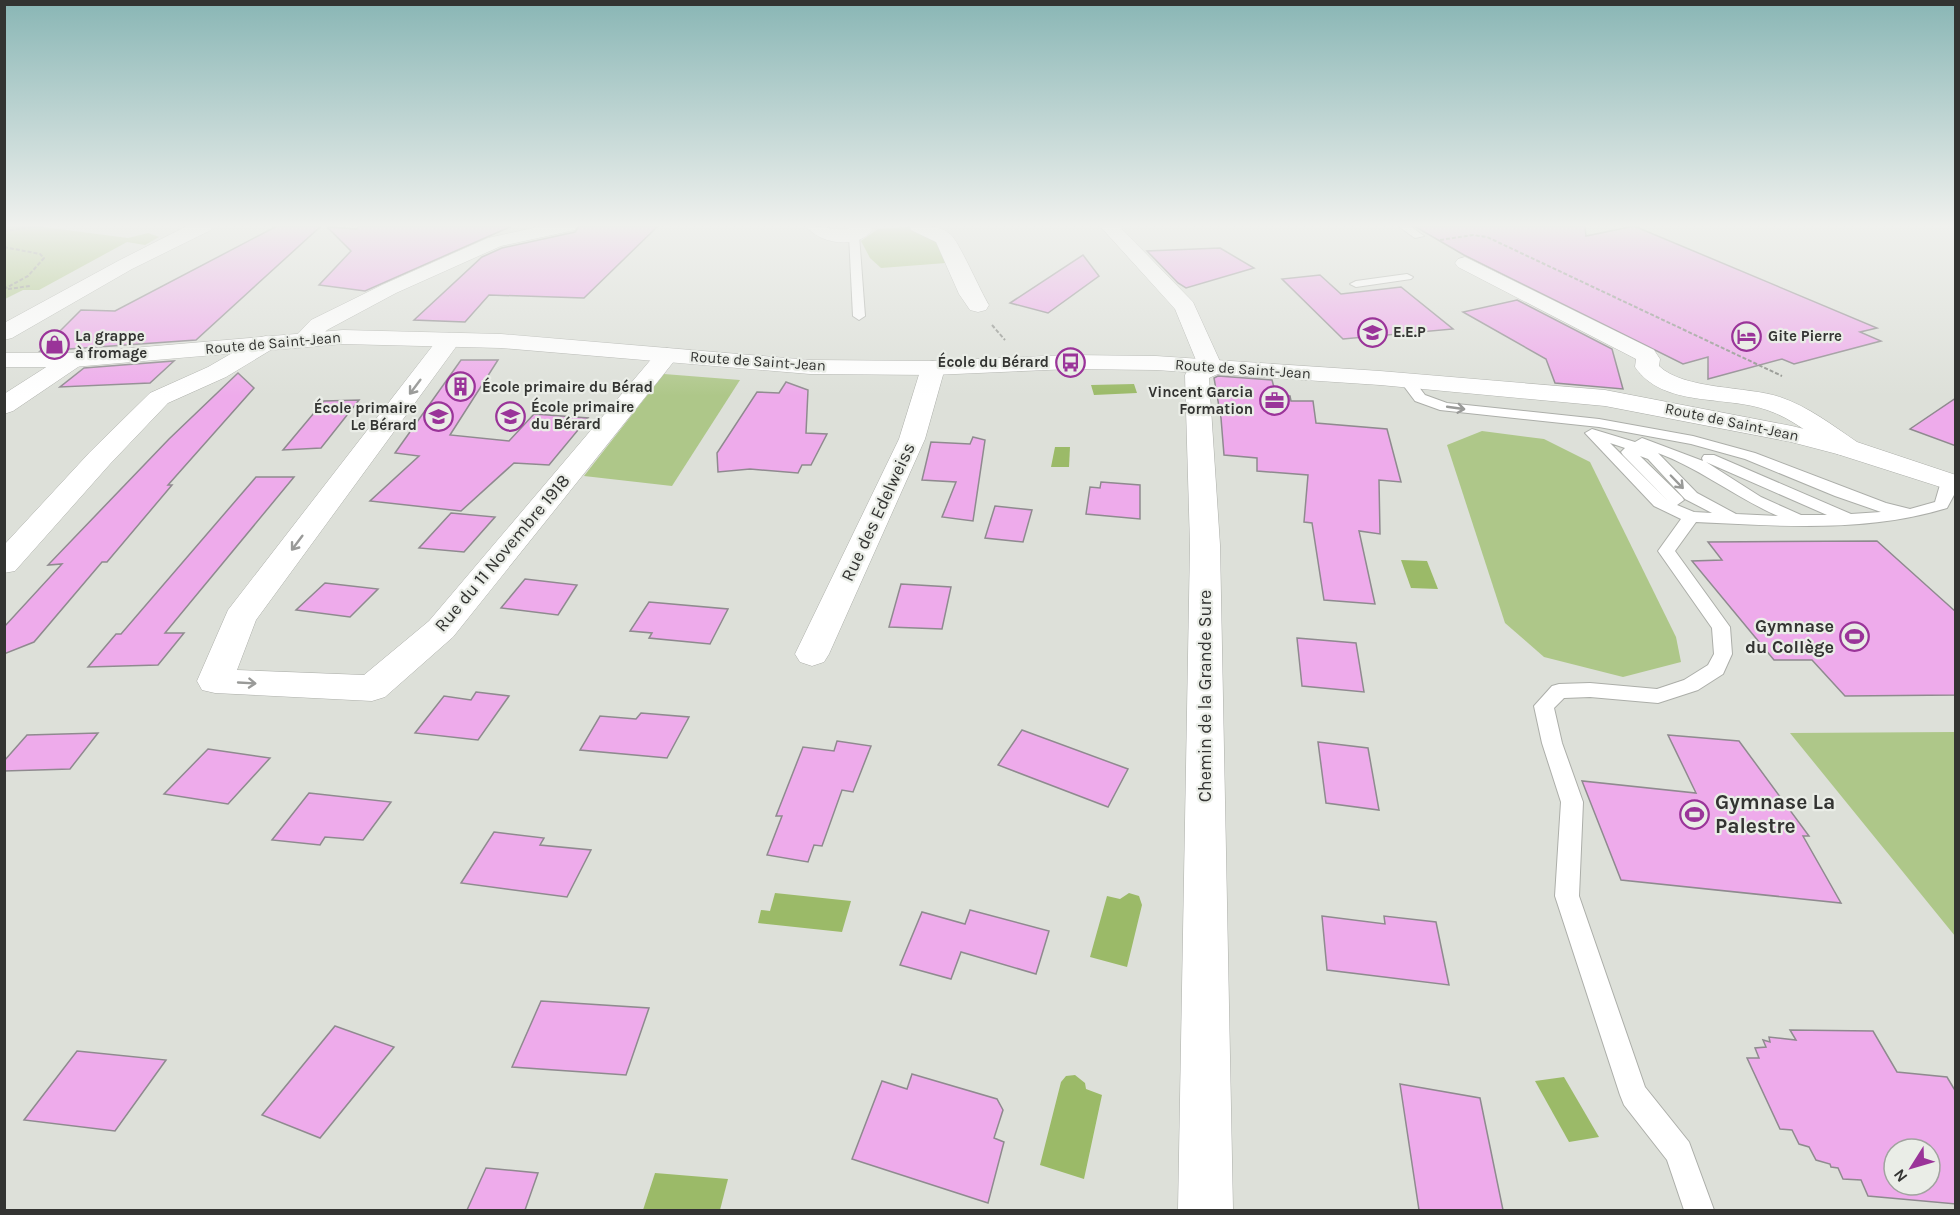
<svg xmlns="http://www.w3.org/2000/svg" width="1960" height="1215" font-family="Karla,sans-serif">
<rect width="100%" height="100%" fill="#dde0d9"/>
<g fill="#aec789">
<path d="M5,226H36L128,238L148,233L159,237L145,245L127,242L39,290H23L5,299Z"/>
<path d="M908,227L937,241L946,263L881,268L870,258L861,241L878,229Z"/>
<path d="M664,374L740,380L672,486L584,476Z"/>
<path d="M1482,431L1544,439L1590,462L1676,637L1681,662L1623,677L1544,657L1505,623L1447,445Z"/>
<path d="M1955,732H1956L1955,936L1790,733Z"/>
</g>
<g fill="#9bba68">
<path d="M1134,384L1137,393L1094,395L1091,385Z"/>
<path d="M1055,447H1070L1069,467H1051Z"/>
<path d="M1401,560L1427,561L1438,589L1411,588Z"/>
<path d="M775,893L851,901L842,932L758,923L761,910L770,911Z"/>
<path d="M1129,893L1139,896L1142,905L1127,967L1090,957L1107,896L1120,899Z"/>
<path d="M1075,1075L1085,1083L1086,1089L1102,1095L1084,1179L1040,1165L1061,1082L1066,1076Z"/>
<path d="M1564,1077L1599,1137L1569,1142L1535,1081Z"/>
<path d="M655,1173L728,1179L720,1210H643Z"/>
</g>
<g fill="#eeabeb" stroke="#8f8a8f" stroke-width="1.5" fill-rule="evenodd">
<path d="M277,226H321L196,340L40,351L81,310L115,311Z"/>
<path d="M358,226H512L365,291L319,285L351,251L327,227L357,229Z"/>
<path d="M579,226H658L584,298L489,295L465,322L414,320L482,257L502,248L575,232Z"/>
<path d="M1414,226H1585L1586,236L1634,226L1877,328L1860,332L1881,341L1794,364L1782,359L1708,379V357L1683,364L1464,255Z"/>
<path d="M1220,248L1254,268L1186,288L1178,283L1147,251Z"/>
<path d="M1083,255L1099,276L1048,313L1010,303Z"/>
<path d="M1320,275L1341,294L1401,287L1453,329L1343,339L1282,279Z"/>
<path d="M1517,300L1612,349L1623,389L1555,383L1546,359L1463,312Z"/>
<path d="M461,360H498L450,435L509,441L534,414L588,418L549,465L514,463L461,511L370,501L419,456L395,453Z"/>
<path d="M174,361L150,383L60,387L84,368Z"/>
<path d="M238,373L254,388L168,485H172L107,562H102L34,642L4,654V627L62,564L48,565L169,439Z"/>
<path d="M1218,376L1272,380L1276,395L1290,396L1291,401H1313L1316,423L1387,429L1401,482L1379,480L1380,534L1359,531L1375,604L1324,600L1312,523L1304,522L1308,475L1257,471V458L1224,455L1221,418L1214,378Z"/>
<path d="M786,382L808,390L806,433L827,434L811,465H802L798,473L750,469L718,472L717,453L757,392L779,393Z"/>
<path d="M1956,398V446L1910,429Z"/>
<path d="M359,400L321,448L283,450L324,401Z"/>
<path d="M973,437L985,440L973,521L942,517L956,482L922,480L931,442L970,444Z"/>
<path d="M256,477H294L165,633H184L158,665L88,667L116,634H121Z"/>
<path d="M1101,482L1140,485V519L1086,514L1090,487L1100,488Z"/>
<path d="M995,506L1032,510L1023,542L985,538Z"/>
<path d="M451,513L495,517L464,552L419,548Z"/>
<path d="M1877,541L1956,612V695L1845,696L1812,660H1774L1692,561L1722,560L1708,542Z"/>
<path d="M525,579L577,585L558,615L501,608Z"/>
<path d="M325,583L378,589L350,617L296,610Z"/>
<path d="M901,584L951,587L942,629L889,627Z"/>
<path d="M649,602L728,609L710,644L649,638L652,633L630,631Z"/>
<path d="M1297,638L1356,643L1364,692L1302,686Z"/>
<path d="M476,692L509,696L478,740L415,733L444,696L471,700Z"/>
<path d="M641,713L689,717L667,758L580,750L600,716L636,719Z"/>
<path d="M1022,730L1128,769L1108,807L998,765Z"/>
<path d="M98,733L70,769L4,771V761L27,735Z"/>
<path d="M1668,735L1739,741L1809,836H1803L1841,903L1621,880L1582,781L1696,793Z"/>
<path d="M837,741L871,746L853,792L842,790L822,846L814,845L808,862L767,855L782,816H776L803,747L834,751Z"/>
<path d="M1318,742L1368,748L1379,810L1326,803Z"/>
<path d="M208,749L270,758L228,804L164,794Z"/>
<path d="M309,793L391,802L363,840L325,837L320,845L272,840Z"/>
<path d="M494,832L544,838L540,845L591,850L567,897L461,883Z"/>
<path d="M970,910L1049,931L1036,974L961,952L951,979L900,965L922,912L965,924Z"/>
<path d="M1322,916L1385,924L1384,916L1436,922L1449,985L1327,970Z"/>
<path d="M541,1001L649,1008L626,1075L512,1067Z"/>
<path d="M335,1026L394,1047L320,1138L262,1115Z"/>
<path d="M1790,1030L1873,1031L1897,1072L1947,1077L1956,1092V1204L1868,1196L1861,1180L1843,1179L1838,1168L1831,1167L1830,1164L1816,1160L1809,1147L1799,1144L1792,1130L1780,1129L1747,1058H1759L1755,1048L1766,1047L1763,1040L1770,1042L1769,1037L1796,1040ZM1894,1149H1930V1185H1894Z"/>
<path d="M77,1051L166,1060L115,1131L24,1120Z"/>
<path d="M912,1074L997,1099L1003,1110L994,1138L1004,1142L988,1203L852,1159L882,1081L907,1089Z"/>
<path d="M1400,1084L1480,1098L1503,1210H1419Z"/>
<path d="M486,1168L538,1173L525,1210H467Z"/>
</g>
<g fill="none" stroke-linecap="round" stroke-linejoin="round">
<defs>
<g id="service">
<path d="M1398,226H1410L1424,236L1415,238Z"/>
<path d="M854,232L859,235L865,316L859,320L853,316L849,235Z"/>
<path d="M1407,274L1413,277L1411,279L1356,287L1350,284L1356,281Z"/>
<path d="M1407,377L1412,378L1425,395L1447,403L1599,419L1693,436L1755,453L1886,503L1910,509L1935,502L1942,478L1947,476L1955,481L1954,495L1947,508C1866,533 1779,526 1696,522L1675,551L1730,627L1732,654L1723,674L1698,690L1658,703L1590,697L1564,698L1554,708L1562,743L1583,802L1579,896L1645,1087L1689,1142L1714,1210H1684L1667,1160L1624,1105L1620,1095L1555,896L1561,802L1542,743L1534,706L1552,686L1559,684L1590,683L1657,689L1684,680L1708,665L1714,654L1712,628L1658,551L1681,519L1654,506L1585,433L1592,429L1635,442L1642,438L1703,461L1702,458L1704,455H1714L1851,514L1881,512L1835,496L1745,459L1691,444L1599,427L1440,410L1415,401L1400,381ZM1610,443L1625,448L1621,452L1623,455L1668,501ZM1658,453C1701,469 1736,498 1778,516L1736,514L1697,493ZM1640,456L1648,459L1685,499L1712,513L1694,512L1677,505L1684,500L1682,497ZM1706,462L1827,515H1801L1761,497Z"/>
</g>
<g id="minor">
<path d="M187,226H213L211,230L132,269L12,338L4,340V323L118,261Z"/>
<path d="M542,226H577L575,230L501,246L396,293L327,330L314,343L306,345L298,343L294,338L311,320L382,285L488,238Z"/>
<path d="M806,226C822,226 833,230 849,229L847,226H870L872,230C858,250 819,244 806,226Z"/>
<path d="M909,226C923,226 938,224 950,234C958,239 980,291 989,305L986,310L978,312L970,310L959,294L936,242L911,230Z"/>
<path d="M1100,226H1119L1193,302L1223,368L1220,373L1209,378L1220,545L1233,1210H1178L1190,545L1185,375L1188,370L1198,365L1175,309Z"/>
<path d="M1465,257L1654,350L1660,359L1659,366C1684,390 1747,386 1780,397C1809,407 1832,425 1857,442L1861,448L1857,454L1847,456L1837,454C1815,438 1794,419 1767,410C1725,395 1663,408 1635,367L1636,359L1458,267L1455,263L1458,259Z"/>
<path d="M449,333L457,335L461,340L256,620L237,670L364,675L429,621L659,350L667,348L675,350L679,355L453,637L385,697L372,701L215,693L202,690L197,681L228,610L441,335Z"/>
<path d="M266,336L274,338L278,343L274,348L226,377L168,403L110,464L15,571L4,573V545L90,452L150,393L208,367L258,338Z"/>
<path d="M73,353L81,355L85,360L81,365L13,411L4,414V394L65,355Z"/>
<path d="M933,361L942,363L945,368L925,439L829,654L824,662L812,666L800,662L795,654L899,439L921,368L924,363Z"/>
</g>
<path id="secondary" d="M343,330L501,334L810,360L933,361L1070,355L1156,356L1380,371L1605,390L1792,426L1857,442L1956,475V492L1837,454L1791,442L1605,406L1380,385L1156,370L1070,369L933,375L810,374L501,348L343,344L73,367H4V353H73Z"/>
</defs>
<use href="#service" stroke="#acaea9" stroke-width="2"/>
<use href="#minor" stroke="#acaea9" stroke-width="1"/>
<use href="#secondary" stroke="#acaea9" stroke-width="1"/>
<g stroke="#8f918c" stroke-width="2" stroke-dasharray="4 2" stroke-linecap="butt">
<path d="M4,231L40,226"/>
<path d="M1440,240L1473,235L1487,237L1782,376"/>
<path d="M4,247L40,254L44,258L28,276L4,289"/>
<path d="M8,289L30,286"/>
<path d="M992,325L1005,340"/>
</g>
<use href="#service" fill="#fff" fill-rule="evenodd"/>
<use href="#minor" fill="#fff" fill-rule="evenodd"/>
<use href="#secondary" fill="#fff" fill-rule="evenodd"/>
</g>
<defs><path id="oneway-shaft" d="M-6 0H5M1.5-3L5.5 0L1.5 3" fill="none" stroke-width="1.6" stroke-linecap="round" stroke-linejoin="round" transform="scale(1.5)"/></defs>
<g stroke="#999a98">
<use href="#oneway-shaft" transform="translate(415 387) rotate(127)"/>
<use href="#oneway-shaft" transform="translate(1456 408) rotate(8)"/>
<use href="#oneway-shaft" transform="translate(1677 482) rotate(46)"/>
<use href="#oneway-shaft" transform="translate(297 543) rotate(127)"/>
<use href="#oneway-shaft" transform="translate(247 683) rotate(3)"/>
</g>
<linearGradient id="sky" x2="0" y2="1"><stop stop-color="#89b6b5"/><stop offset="0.57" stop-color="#f0f1ee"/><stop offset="1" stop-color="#f0f1ee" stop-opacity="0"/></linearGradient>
<rect width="1960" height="396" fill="url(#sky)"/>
<defs>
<symbol id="school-ring" viewBox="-11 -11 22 22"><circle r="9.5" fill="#eaede7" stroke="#9a3499" stroke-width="1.5"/><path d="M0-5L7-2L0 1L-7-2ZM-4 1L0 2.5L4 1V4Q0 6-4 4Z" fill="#9a3499"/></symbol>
<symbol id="hotel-ring" viewBox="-11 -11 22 22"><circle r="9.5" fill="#eaede7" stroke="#9a3499" stroke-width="1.5"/><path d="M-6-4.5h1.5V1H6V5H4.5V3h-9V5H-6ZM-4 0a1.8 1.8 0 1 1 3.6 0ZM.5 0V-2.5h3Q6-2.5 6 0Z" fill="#9a3499"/></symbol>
<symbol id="shop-ring" viewBox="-11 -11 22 22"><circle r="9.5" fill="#eaede7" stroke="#9a3499" stroke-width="1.5"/><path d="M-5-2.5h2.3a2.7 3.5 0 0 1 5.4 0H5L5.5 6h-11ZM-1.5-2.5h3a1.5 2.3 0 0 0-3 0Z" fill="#9a3499"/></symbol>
<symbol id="bus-ring" viewBox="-11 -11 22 22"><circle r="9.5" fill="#eaede7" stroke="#9a3499" stroke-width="1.5"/><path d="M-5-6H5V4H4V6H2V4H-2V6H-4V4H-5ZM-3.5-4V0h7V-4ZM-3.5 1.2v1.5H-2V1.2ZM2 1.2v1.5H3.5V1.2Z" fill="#9a3499"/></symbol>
<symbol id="building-ring" viewBox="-11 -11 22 22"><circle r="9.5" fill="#eaede7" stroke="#9a3499" stroke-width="1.5"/><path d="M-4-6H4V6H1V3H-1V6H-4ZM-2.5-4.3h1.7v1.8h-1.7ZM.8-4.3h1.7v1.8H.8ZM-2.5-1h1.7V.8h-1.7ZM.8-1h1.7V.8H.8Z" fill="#9a3499"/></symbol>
<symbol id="office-ring" viewBox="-11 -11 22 22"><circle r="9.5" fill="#eaede7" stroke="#9a3499" stroke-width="1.5"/><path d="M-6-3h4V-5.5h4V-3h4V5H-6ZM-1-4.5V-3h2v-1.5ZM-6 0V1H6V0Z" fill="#9a3499"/></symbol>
<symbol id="stadium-ring" viewBox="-11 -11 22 22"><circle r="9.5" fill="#eaede7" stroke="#9a3499" stroke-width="1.5"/><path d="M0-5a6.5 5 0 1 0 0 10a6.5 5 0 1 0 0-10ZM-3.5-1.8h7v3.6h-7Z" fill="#9a3499"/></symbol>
</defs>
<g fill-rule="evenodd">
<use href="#school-ring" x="1356" y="316" width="33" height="33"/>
<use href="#hotel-ring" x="1730" y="320" width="33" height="33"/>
<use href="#shop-ring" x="38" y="328" width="33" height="33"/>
<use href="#bus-ring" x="1054" y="346" width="33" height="33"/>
<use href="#building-ring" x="444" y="370" width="33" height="33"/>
<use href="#office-ring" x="1258" y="384" width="33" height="33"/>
<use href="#school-ring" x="494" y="400" width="33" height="33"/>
<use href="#school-ring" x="422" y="400" width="33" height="33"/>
<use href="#stadium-ring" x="1838" y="620" width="33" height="33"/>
<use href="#stadium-ring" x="1678" y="798" width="33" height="33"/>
</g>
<g text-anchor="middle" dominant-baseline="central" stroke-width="4.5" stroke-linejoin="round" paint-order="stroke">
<g font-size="15" font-weight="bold" fill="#333432" stroke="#eaede7" text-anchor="start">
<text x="1393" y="332">E.E.P</text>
<text x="75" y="336">La grappe<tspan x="75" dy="17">à fromage</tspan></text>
<text x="1768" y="336">Gite Pierre</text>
<text x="1049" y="362" text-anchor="end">École du Bérard</text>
<text x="482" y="387">École primaire du Bérad</text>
<text x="1253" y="392" text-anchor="end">Vincent Garcia<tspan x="1253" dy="17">Formation</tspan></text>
<text x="531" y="407">École primaire<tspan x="531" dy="17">du Bérard</tspan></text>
<text x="417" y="408" text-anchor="end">École primaire<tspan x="417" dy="17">Le Bérard</tspan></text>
</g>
<g font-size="15" fill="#333432" stroke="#eaede7">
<text transform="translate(273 343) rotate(-5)">Route de Saint-Jean</text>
<text transform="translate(758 361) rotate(4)">Route de Saint-Jean</text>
<text transform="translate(1243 369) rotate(4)">Route de Saint-Jean</text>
<text transform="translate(1732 422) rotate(12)">Route de Saint-Jean</text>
</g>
<g font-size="18" fill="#333432" stroke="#eaede7">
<text transform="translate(878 512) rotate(-65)">Rue des Edelweiss</text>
<text transform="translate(502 553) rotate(-50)">Rue du 11 Novembre 1918</text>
<text transform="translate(1205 696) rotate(-90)">Chemin de la Grande Sure</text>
</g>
<g font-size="18" font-weight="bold" fill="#333432" stroke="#eaede7" text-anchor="end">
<text x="1834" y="626">Gymnase<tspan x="1834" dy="21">du Collège</tspan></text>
</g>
<g font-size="21" font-weight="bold" fill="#333432" stroke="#eaede7" text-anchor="start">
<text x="1715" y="802">Gymnase La<tspan x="1715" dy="24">Palestre</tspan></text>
</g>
</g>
<rect width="1960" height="1215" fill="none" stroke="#333432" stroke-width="12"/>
<g transform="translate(1912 1167) rotate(233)"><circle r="28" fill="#eaede7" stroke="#a1a39f" stroke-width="1.5"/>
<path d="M0-4.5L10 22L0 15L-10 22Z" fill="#9a3499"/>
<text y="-9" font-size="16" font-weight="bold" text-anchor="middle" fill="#333432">N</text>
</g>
</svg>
